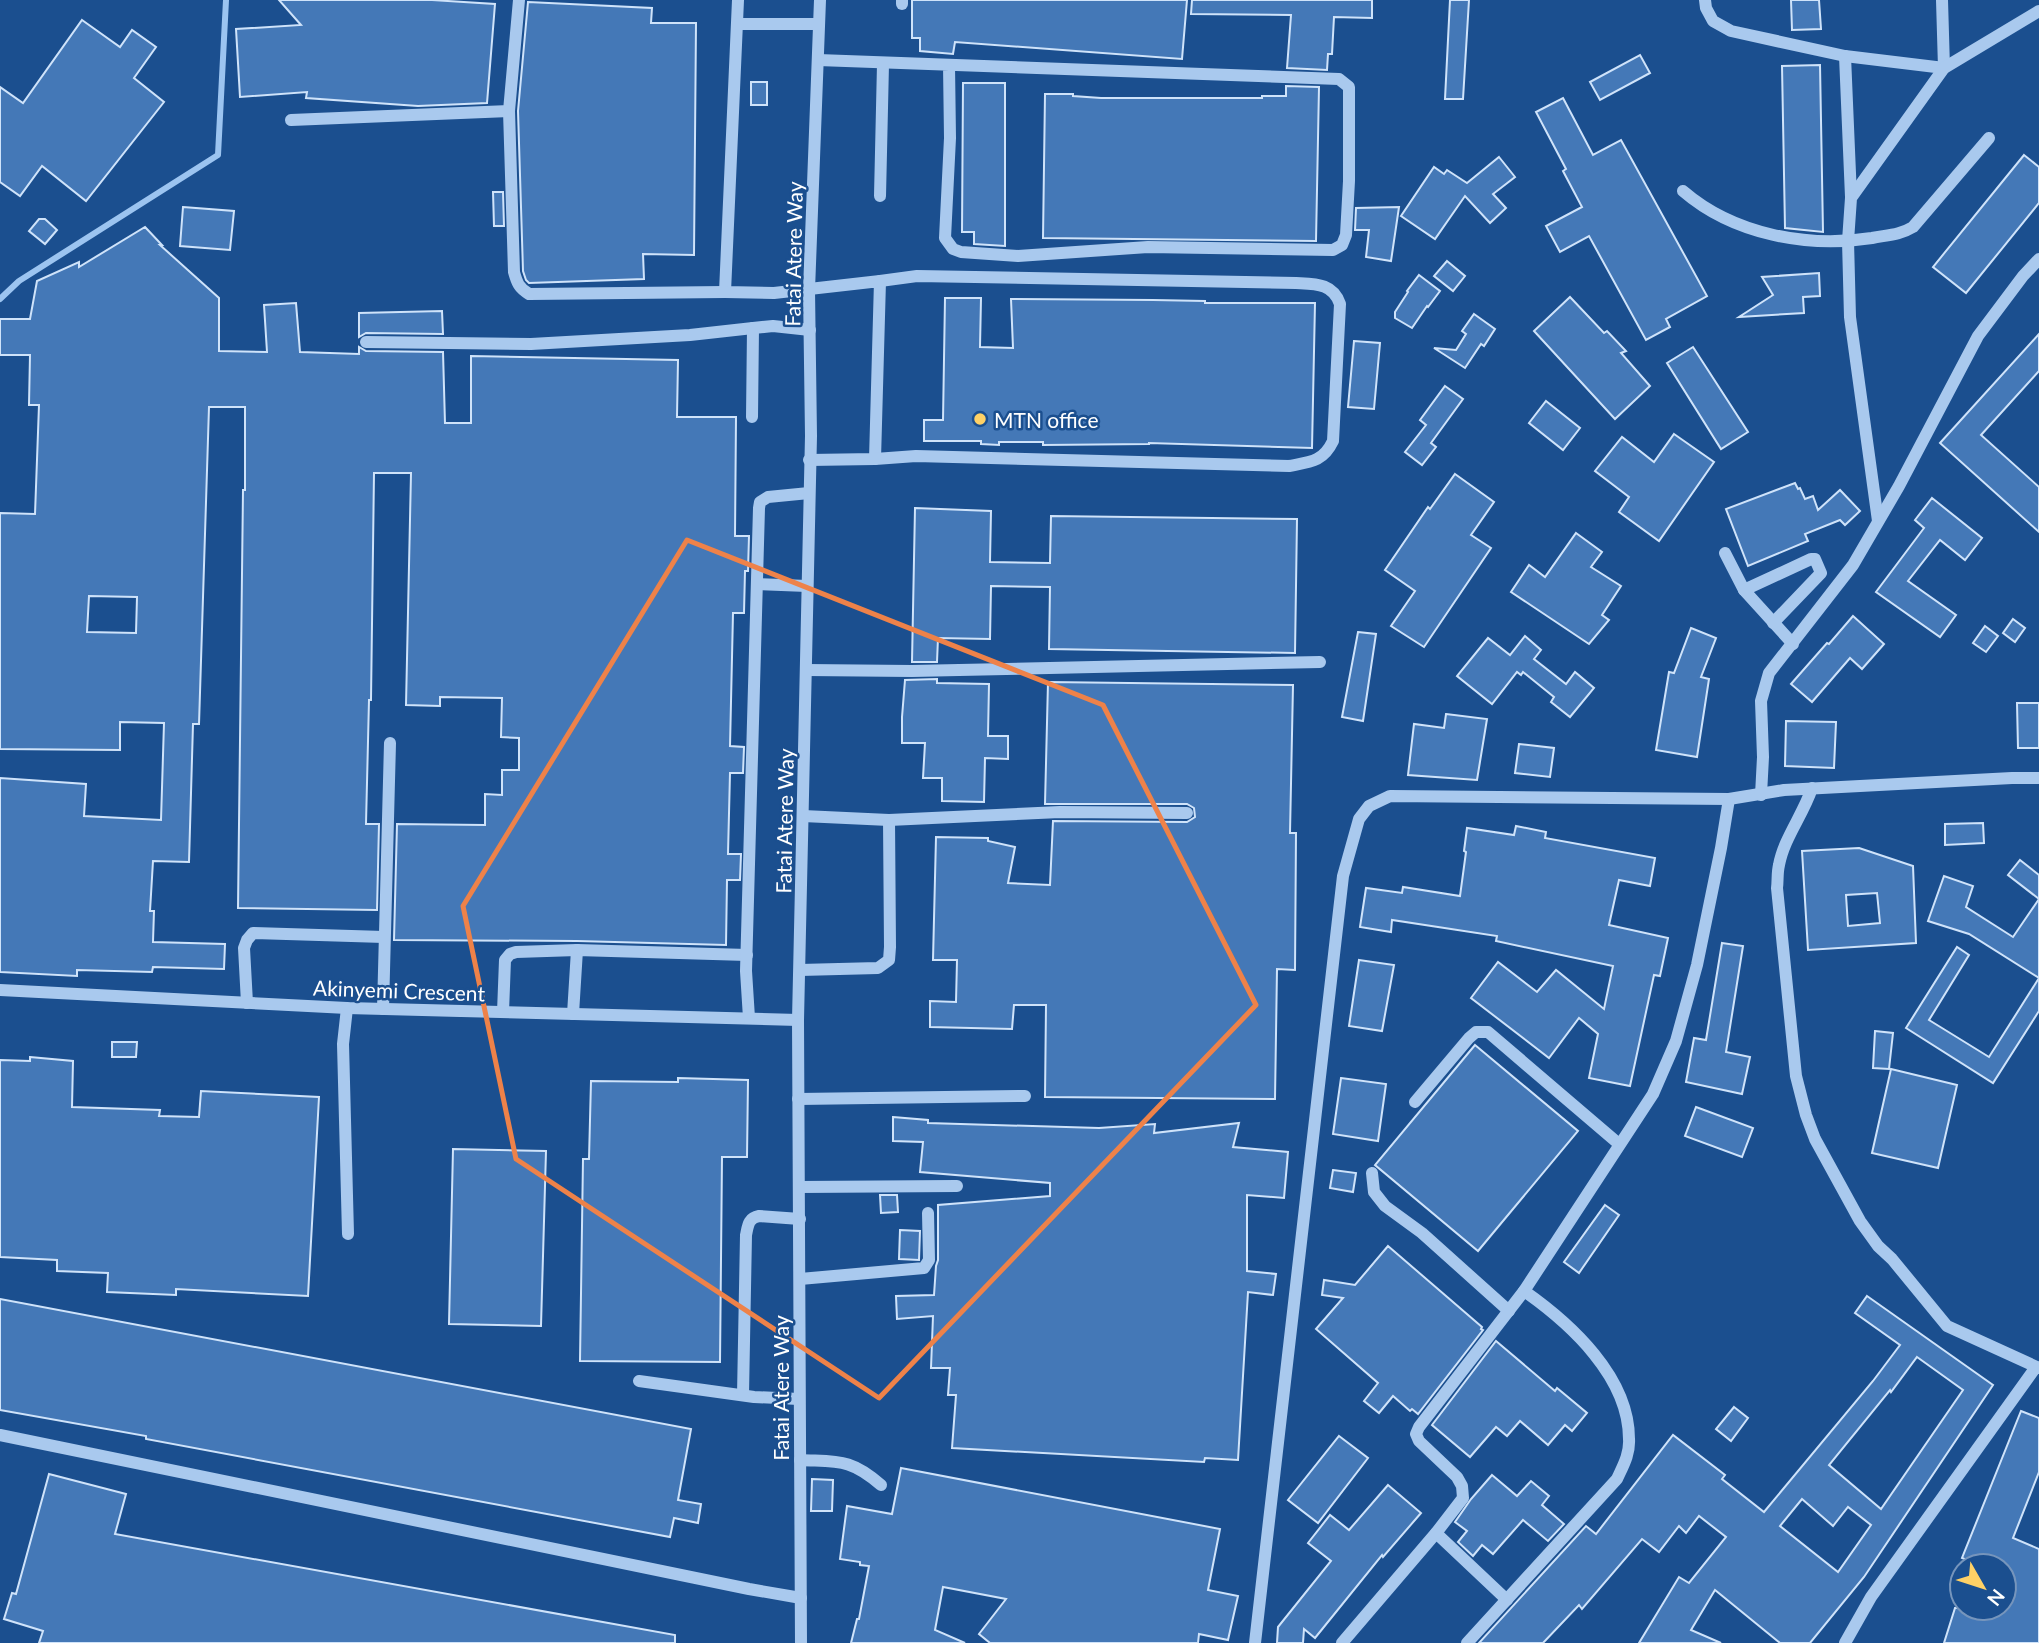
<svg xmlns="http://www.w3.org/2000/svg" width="2039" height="1643" font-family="Lato,sans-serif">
<rect width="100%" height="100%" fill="#1b4f8f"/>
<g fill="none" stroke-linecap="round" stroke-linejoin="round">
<path stroke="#9cc4f0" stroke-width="6" d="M0,299L19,281L218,155L226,0"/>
</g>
<g fill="#4478b7" stroke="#cfe3fa" stroke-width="2" fill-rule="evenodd">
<path d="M279,0H432L495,4L487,103L418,106L306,98L307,92L240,97L236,29L301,25Z"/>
<path d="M912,0H1187L1182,59L955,42L953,54L920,51V38H912Z"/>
<path d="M1192,0H1372V18L1334,17L1332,54H1328L1327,70L1287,68L1291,15L1191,14Z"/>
<path d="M1450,0H1469L1463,99H1445Z"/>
<path d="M1791,0H1819L1821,29L1792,30Z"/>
<path d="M528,2L652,8L651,23H696L694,255L643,254L644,279L529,283L526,280L523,271L518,111Z"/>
<path d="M82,20L120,47L132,30L156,47L134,78L164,102L86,201L42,166L20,196L0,182V87L23,103Z"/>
<path d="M1640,55L1650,73L1600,100L1590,82Z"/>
<path d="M1820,65L1823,232L1785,228L1782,66Z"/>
<rect x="751" y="82" width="16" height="23"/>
<path d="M963,83H1005V246L974,244V232H962Z"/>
<path d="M1286,86L1319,87L1316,241L1043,238L1045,94H1073V96L1101,98H1262V96H1286Z"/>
<path d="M1563,98L1593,155L1621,140L1707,296L1666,319L1670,327L1646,340L1589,236L1560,252L1546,226L1582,207L1563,171L1566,169L1536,112Z"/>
<path d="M2024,155L2039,167V203L1966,293L1933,267Z"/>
<path d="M1499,157L1515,177L1493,194L1506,208L1490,223L1465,196L1435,239L1401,216L1434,167L1444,174L1447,170L1467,183Z"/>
<path d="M493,192H503L504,226H494Z"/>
<path d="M183,207L234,211L230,250L180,246Z"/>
<path d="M1399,207L1391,261L1366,257L1369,230H1355L1356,208Z"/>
<path d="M39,219H45L57,230L45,244L29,231Z"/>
<path d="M145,227L162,245H160L219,298V351L267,352L264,305L296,303L300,352L359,354V347L366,351L443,352L445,423H471V356L678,360L677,417H736L735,536H749L748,571H745L744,613H733L730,746L744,747L743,773H730L728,854H741L740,880H727L726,945L577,941L394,940L397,824L485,825V794L502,795V770H519V738L501,737L502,698L440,697V706L406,705L411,473H374L371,700H369L366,824H379L377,910L238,908L243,490H245V407H209L199,724H193L189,862L153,861L150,911H154L153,942L225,944L224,969L153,967L152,972L77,970V976L0,972V778L86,784L84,816L161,820L164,723L120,722V750L0,749V513L35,514L39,405H29L30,355H0V319H30L37,281L79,262V267ZM89,596L137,597L136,633L87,632Z"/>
<path d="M1447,261L1465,276L1453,291L1434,276Z"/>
<path d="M1819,273L1820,296L1803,297L1804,313L1739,317L1773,295L1762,277Z"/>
<path d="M1419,275L1440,291L1428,307L1427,306L1412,328L1395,318V312L1408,292L1407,291Z"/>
<path d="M1570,297L1604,333L1607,331L1626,351L1621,353L1650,386L1615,419L1534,331Z"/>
<path d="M945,298H981L980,347L1013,348L1011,299L1153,300L1205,301V303H1315L1312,448L1149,443V444L1043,445V442H999V445L981,444V441H924V420H943Z"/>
<path d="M442,311L443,334L366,333L359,337V313Z"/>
<path d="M1474,314L1495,329L1484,346L1481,344L1465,368L1434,348L1456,350L1466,334L1462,331Z"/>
<path d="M2039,334V371L1981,435L2039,487V532L1940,443Z"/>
<path d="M1354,341L1380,343L1374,409L1348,407Z"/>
<path d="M1693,347L1748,432L1721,449L1667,363Z"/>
<path d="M1445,386L1463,399L1431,443L1436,447L1422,465L1405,452L1426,425L1420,420Z"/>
<path d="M1546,401L1580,428L1563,450L1529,423Z"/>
<path d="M1674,434L1714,462L1659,541L1619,512L1629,497L1595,471L1622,437L1654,462Z"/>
<path d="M1455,474L1494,502L1471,535L1491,548L1424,647L1391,626L1415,591L1385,570L1428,507L1430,509Z"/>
<path d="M1795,483L1798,489L1800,488L1805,499L1813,496L1818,510L1840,490L1860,511L1845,525L1840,520L1805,534L1808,541L1748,566L1726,509Z"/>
<path d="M1932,498L1982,538L1965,560L1940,540L1908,581L1956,615L1940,637L1876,592L1924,528L1915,520Z"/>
<path d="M915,508L991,511L990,562L1050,563L1051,516L1297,519L1295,653L1049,649L1050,587L991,586L990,639L938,638L937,662H912Z"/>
<path d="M1576,533L1602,552L1591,567L1621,586L1602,615L1609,620L1589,644L1511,592L1529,565L1545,577Z"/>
<path d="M1853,616L1884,644L1862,669L1850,658L1812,702L1791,684L1827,643L1829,644Z"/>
<path d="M2013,619L2025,628L2015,642L2003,633Z"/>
<path d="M1985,626L1998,636L1986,652L1973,643Z"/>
<path d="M1691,628L1716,638L1701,677L1709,679L1697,757L1656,750L1669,672L1674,673Z"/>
<path d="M1358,632L1376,634L1363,721L1342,717Z"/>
<path d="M1525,636L1541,650L1534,659L1566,684L1575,672L1594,688L1570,717L1551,702L1554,697L1523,672L1521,675L1517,672L1492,704L1457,676L1488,638L1510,655Z"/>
<path d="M937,679V683L989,684L988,736H1008V759L985,758L984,802L942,801V778H923L925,743H902V717L905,680Z"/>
<path d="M1048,682L1293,685L1290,833H1296L1295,970L1277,969L1275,1099L1045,1097L1046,1005H1014L1012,1029L930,1027V1001L956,1002L957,960H933L936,837L988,838V841L1015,847L1008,883L1050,885L1053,821L1187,822L1195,817L1194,808L1187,804H1045Z"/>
<path d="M2017,703H2039V748H2018Z"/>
<path d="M1446,714L1487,719L1477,780L1408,775L1414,724L1444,728Z"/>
<path d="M1786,721L1836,722L1834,768L1785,766Z"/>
<path d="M1519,744L1554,748L1550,777L1515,773Z"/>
<path d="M1983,823L1984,843L1945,845V824Z"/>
<path d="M1516,826L1546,832L1545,838L1655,858L1650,886L1619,880L1609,925L1668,938L1660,976L1654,975L1630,1086L1589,1078L1598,1034L1579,1018L1549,1058L1471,998L1498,962L1537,992L1556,970L1604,1009L1613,966L1496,941L1497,936L1392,920L1391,932L1360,927L1366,888L1402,893L1403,887L1460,896L1466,852L1464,851L1467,828L1514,835Z"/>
<path d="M1859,848L1913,866L1916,943L1808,950L1802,851ZM1877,893L1880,923L1848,926L1846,895Z"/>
<path d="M2020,860L2039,875V1011L1993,1083L1906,1028L1957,947L1969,955L1929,1020L1989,1057L2039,978L1969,934L1928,921L1944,876L1973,886L1966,907L2013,937L2039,899L2008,875Z"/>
<path d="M1722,943L1743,946L1726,1052L1750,1057L1742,1094L1686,1082L1694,1038L1706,1040Z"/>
<path d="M1359,960L1394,965L1382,1031L1349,1026Z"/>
<path d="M1875,1031L1893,1033L1889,1069L1873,1068Z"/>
<path d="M112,1042H137L136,1057H112Z"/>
<path d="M1475,1045L1578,1131L1478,1251L1375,1165Z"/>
<path d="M30,1057L73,1061L72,1107L160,1110L159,1116L199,1117L201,1091L319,1097L308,1296L176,1289V1295L107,1292L108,1273L57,1271V1260L0,1257V1060L30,1061Z"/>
<path d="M1891,1069L1957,1085L1938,1168L1872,1153Z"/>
<path d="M678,1078L748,1080L747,1157H722L720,1362L580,1361L583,1159H589L591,1081L678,1082Z"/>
<path d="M1341,1078L1386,1084L1378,1141L1333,1134Z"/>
<path d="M1696,1107L1753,1128L1742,1157L1685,1136Z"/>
<path d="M893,1117L928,1120V1123L1099,1128L1155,1124L1154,1133L1239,1123L1233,1147L1288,1152L1284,1198L1247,1195V1271L1276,1274L1273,1295L1248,1292L1238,1460L1205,1458L1204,1462L952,1448L956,1395H948L950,1368H931L933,1316L897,1319L896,1296L934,1295L936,1266L938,1260V1205L1050,1196V1183L920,1172L923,1142L893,1141Z"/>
<path d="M453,1149L546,1151L541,1326L449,1324Z"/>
<path d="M1333,1170L1356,1173L1353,1192L1330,1188Z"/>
<path d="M880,1195H897L898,1212L881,1213Z"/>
<path d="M1605,1205L1619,1215L1579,1273L1564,1262Z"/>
<path d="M900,1230L920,1231L919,1260L899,1259Z"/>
<path d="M1388,1246L1482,1327L1481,1329L1483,1330L1418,1414L1412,1409L1410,1411L1393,1396L1379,1413L1364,1401L1378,1383L1316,1329L1343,1298L1322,1295L1324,1280L1355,1285Z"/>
<path d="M1867,1296L1993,1385L1864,1577L1810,1643H1780L1715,1590L1691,1630L1721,1643H1639L1679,1577L1689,1583L1726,1537L1699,1516L1686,1533L1679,1526L1659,1552L1642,1539L1582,1609L1579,1605L1543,1643H1479L1586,1526L1596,1534L1673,1435L1725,1475L1722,1479L1764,1512L1873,1381L1900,1345L1855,1313ZM1917,1357L1963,1390L1881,1509L1829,1465L1890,1390L1891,1392ZM1802,1499L1833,1526L1848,1507L1871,1525L1838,1572L1780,1526Z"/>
<path d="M0,1299L691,1429L678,1500L701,1504L698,1523L674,1518L670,1537L146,1439V1436L0,1410Z"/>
<path d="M1496,1341L1555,1391L1557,1388L1587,1413L1572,1431L1565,1425L1548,1445L1520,1421L1507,1436L1496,1427L1470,1457L1432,1425Z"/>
<path d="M1734,1407L1748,1418L1731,1441L1716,1429Z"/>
<path d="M2021,1411L2039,1418V1472L2013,1538L2039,1549V1643H1944L1955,1608H2004V1566H1981L1962,1558Z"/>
<path d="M1339,1436L1368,1458L1318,1523L1288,1500Z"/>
<path d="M901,1468L1220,1529L1208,1590L1238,1596L1228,1640L1199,1634L1198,1643H990L979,1634L1006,1599L943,1587L935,1630L965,1643H851L857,1619H859L869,1566L860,1565V1562L840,1559L847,1506L892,1514Z"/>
<path d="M49,1474L126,1494L115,1534L675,1635V1643H39L43,1631L4,1619L12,1593L16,1594Z"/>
<path d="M1492,1475L1517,1496L1531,1481L1549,1496L1542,1505L1564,1524L1548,1541L1523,1520L1493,1554L1482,1545L1473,1556L1458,1542L1467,1531L1455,1522L1471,1499Z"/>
<path d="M812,1479L833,1480L832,1511H811Z"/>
<path d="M1388,1485L1421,1513L1383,1557L1382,1555L1315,1638L1304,1629L1303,1643H1277L1278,1627L1331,1561L1308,1543L1330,1515L1349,1530Z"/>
</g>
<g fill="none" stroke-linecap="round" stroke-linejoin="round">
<g stroke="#a9c9ee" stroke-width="12">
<path d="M738,0L725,292L774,293L880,281L875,459"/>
<path d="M902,0V4"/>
<path d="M1705,0L1706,8L1713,21L1731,31L1845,56L1944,68L1942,0"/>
<path d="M738,24H819"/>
<path d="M1845,56L1851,197"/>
<path d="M818,60L1339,79L1349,87V181L1346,235L1342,245L1333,250L1148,247L1018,256L961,252L953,249L945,238L950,138L949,65"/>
<path d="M509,111L514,272C517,283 519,288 529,294L725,292"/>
<path d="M291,120L509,111L519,0"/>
<path d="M1683,191C1734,235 1808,248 1872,238C1887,235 1900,235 1913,227L1989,138"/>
<path d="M880,196L883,64"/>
<path d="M366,342L531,344L690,335L753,328"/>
<path d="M752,417L753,328L773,326L810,330"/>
<path d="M809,460L875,459L916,456L1289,466C1310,462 1323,462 1333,441L1340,304C1333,283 1315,284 1296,283L917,276L880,281"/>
<path d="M1878,521L1850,317L1848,241L1851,198L1944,68L2039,11"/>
<path d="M1725,553L1744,590L1793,644"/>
<path d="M757,584L807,586"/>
<path d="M1744,590L1811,559H1815L1821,573L1773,623"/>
<path d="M806,670L912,671L1320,662"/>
<path d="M1812,788C1803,815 1784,838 1779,865C1777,873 1778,881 1777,888L1796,1076L1806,1115L1815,1139L1860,1221L1878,1246L1892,1259L1947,1326L2039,1368"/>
<path d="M1761,795L1763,757L1761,701L1769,673L1853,565L1899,486L1978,336L2023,276L2039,259"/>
<path d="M889,820L1060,812L1187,813"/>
<path d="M800,970L878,968L889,960L890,947L889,820L803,816"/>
<path d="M0,990L347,1008L798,1020"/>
<path d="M247,1003L244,948L247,940L253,933L384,937"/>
<path d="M347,1008L343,1044L348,1234"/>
<path d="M383,1009L390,743"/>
<path d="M503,1012L505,960L510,954L516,952L577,950L747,955"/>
<path d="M573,1014L577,950"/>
<path d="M749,1018L746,971L759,508L760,502L768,497L809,493"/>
<path d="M798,1099L1025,1096"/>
<path d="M1415,1102L1469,1038L1476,1032H1488L1619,1144"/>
<path d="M1372,1173L1374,1192L1385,1206L1422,1233L1509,1311"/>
<path d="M799,1187L957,1186"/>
<path d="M800,1279L924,1268L929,1260L928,1213"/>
<path d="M639,1381L754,1397L799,1399"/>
<path d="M743,1395L746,1235C748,1226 748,1218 759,1216L800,1219"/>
<path d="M0,1435L749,1589L801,1598"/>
<path d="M800,1460C838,1462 850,1458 881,1485"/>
<path d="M1436,1533L1507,1600"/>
<path d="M801,1643L798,1020L811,436L809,290L820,0"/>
<path d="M1255,1643L1343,876L1359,819L1369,806L1390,796L1729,799L1784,790L2012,778H2039"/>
<path d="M1342,1643L1436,1533L1463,1498L1462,1486L1457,1477L1419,1441L1416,1434L1419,1427L1524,1291L1653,1094L1676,1041L1697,965L1721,848L1729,799"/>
<path d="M1467,1643L1617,1479C1623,1466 1630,1454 1629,1439C1629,1377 1571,1324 1524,1291"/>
<path d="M1845,1643L1871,1597L2036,1367"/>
</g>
</g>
<path fill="none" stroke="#ee8249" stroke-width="5" stroke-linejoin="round" d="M687,540L1103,705L1256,1005L879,1398L516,1159L463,906Z"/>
<circle fill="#ffd166" stroke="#1b4f8f" stroke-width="2.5" cx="980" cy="419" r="7"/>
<g text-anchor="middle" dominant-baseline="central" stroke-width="5" stroke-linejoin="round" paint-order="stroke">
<g font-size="21" fill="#fff" stroke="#1b4f8f">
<text transform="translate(793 254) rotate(-89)">Fatai Atere Way</text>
<text transform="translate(784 821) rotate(-89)">Fatai Atere Way</text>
<text transform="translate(399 990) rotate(2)">Akinyemi Crescent</text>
<text transform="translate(780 1388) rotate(-90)">Fatai Atere Way</text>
</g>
<g font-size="21" fill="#fff" stroke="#1b4f8f" text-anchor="start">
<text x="994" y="419">MTN office</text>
</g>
</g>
<g transform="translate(1983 1587) rotate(129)"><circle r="33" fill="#1b4f8f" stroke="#7695bc" stroke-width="2"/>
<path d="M0-5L12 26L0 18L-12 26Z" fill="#ffd166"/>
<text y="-10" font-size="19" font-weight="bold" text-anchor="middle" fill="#ffffff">N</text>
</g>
</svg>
